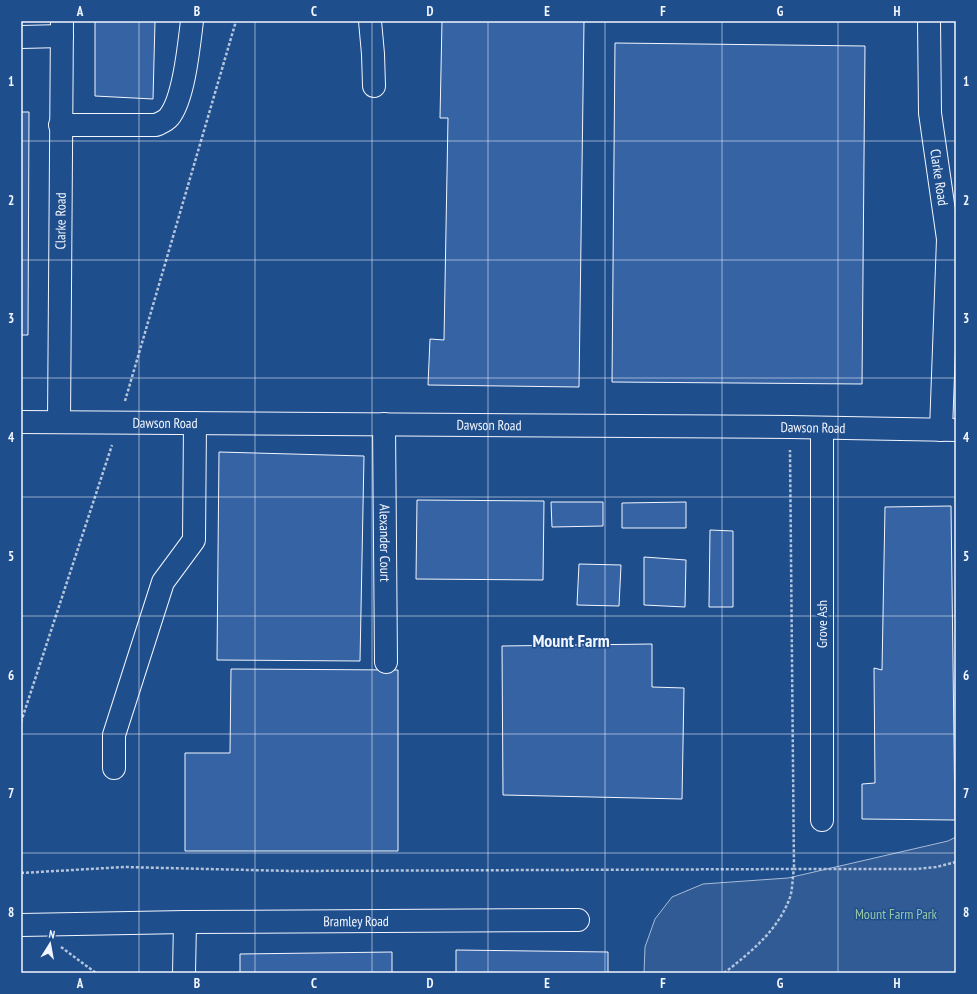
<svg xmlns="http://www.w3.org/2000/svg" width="977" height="994" font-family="'PT Sans Narrow',sans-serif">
<rect width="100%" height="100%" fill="#1f4e8c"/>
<path fill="#305b95" stroke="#a8bbd7" d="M956,837V973H644L645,947L655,919L672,897L703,884L788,878L948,841Z"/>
<g fill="#3563a3" stroke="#f2f6ff">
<path d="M95,21H155L153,99L95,96Z"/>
<path d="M442,21H584L579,387L428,385L430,339L444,340L448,118H440Z"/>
<path d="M615,43L865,46L862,384L612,382Z"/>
<path d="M21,112H29L28,335H21Z"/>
<path d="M219,452L364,456L360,661L217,660Z"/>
<path d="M417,500L544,501L543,580L416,579Z"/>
<path d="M551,502H603V526L552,527Z"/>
<path d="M686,502V528H622V503Z"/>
<path d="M951,506L955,820L862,819V784L875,783L874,668L882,670L885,507Z"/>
<path d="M710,530L733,531V607H709Z"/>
<path d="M644,557L686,560L685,607L644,605Z"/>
<path d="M579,564L621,565L619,606L577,605Z"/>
<path d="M652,644V687L684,688L682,799L503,795L502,646Z"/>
<path d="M231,669L398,670V851H185V753H230Z"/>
<path d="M456,950L608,952V973H456Z"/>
<path d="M392,952V973H240V954Z"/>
</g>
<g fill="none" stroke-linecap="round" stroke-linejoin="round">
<defs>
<g id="minor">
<path d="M370,21L373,54L374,86"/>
<path id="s1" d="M929,21L930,113L948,239L941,430"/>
<path d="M21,37L62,36"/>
<path d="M60,125H156C160,123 166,121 169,117C184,99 189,45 192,21"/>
<path id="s2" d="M21,422L790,427L956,430"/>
<path id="s3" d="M59,422L62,21"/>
<path id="s4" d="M384,424L386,662"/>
<path d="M114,768V735L163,582L194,540L195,423"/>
<path d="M822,820V428"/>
<path d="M21,925L185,922"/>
<path id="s5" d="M184,973L185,922L578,920"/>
</g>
</defs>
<use href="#minor" stroke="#f2f6ff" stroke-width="24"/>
<g stroke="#b3c4dc" stroke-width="2.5" stroke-dasharray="3 2" stroke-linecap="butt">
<path d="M125,401L236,21"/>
<path d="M21,722L112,445"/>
<path d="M21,873L124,867L292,871L794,869L790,450"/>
<path d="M61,947L96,973"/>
<path d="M724,973C750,953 777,931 789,900C793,891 792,879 794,869H916L936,867L956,862"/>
</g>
<use href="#minor" stroke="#1f4e8c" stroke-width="22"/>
</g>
<path fill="none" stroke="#f2f6ff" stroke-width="1" stroke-opacity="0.55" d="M139,21V973M255,21V973M372,21V973M488,21V973M605,21V973M722,21V973M838,21V973M21,141H956M21,260H956M21,378H956M21,497H956M21,616H956M21,734H956M21,853H956"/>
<g text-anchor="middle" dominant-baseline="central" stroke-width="3" stroke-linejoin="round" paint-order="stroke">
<g font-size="14" fill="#f2f6ff" stroke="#1f4e8c">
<text stroke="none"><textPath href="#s1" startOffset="157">Clarke Road</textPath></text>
<text stroke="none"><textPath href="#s3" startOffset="201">Clarke Road</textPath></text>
<text stroke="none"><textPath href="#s2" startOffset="144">Dawson Road</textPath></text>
<text stroke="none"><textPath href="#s2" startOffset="468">Dawson Road</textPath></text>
<text stroke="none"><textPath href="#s2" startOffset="792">Dawson Road</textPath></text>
<text stroke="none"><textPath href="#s4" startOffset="119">Alexander Court</textPath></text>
<text transform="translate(822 624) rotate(-90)">Grove Ash</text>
<text stroke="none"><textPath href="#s5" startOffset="222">Bramley Road</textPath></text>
</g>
<g font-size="14" fill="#97c8a6" stroke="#1f4e8c">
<text x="896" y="914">Mount Farm Park</text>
</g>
<g font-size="18" font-weight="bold" fill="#f2f6ff" stroke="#1f4e8c">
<text x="571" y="640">Mount Farm</text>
</g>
</g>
<rect width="977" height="994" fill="none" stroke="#1f4e8c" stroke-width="44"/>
<g transform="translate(50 944) rotate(11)" stroke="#1f4e8c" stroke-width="3" paint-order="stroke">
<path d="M0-3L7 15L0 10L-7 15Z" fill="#f2f6ff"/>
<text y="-6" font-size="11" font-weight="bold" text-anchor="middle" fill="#f2f6ff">N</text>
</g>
<rect x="22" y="22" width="933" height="950" fill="none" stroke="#f2f6ff" stroke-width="1.5"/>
<g font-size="13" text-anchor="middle" font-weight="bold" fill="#f2f6ff">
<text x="80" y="16">A</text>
<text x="197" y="16">B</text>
<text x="314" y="16">C</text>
<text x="430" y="16">D</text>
<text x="547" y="16">E</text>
<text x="663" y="16">F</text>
<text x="780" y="16">G</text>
<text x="897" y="16">H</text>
<text x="11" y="86">1</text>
<text x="966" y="86">1</text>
<text x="11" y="205">2</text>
<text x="966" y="205">2</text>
<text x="11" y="323">3</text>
<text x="966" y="323">3</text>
<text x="11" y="442">4</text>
<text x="966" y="442">4</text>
<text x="11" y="561">5</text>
<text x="966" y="561">5</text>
<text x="11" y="680">6</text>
<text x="966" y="680">6</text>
<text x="11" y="798">7</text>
<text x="966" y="798">7</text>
<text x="11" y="917">8</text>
<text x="966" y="917">8</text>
<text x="80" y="988">A</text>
<text x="197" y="988">B</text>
<text x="314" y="988">C</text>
<text x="430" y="988">D</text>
<text x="547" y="988">E</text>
<text x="663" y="988">F</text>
<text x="780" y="988">G</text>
<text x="897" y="988">H</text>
</g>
</svg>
